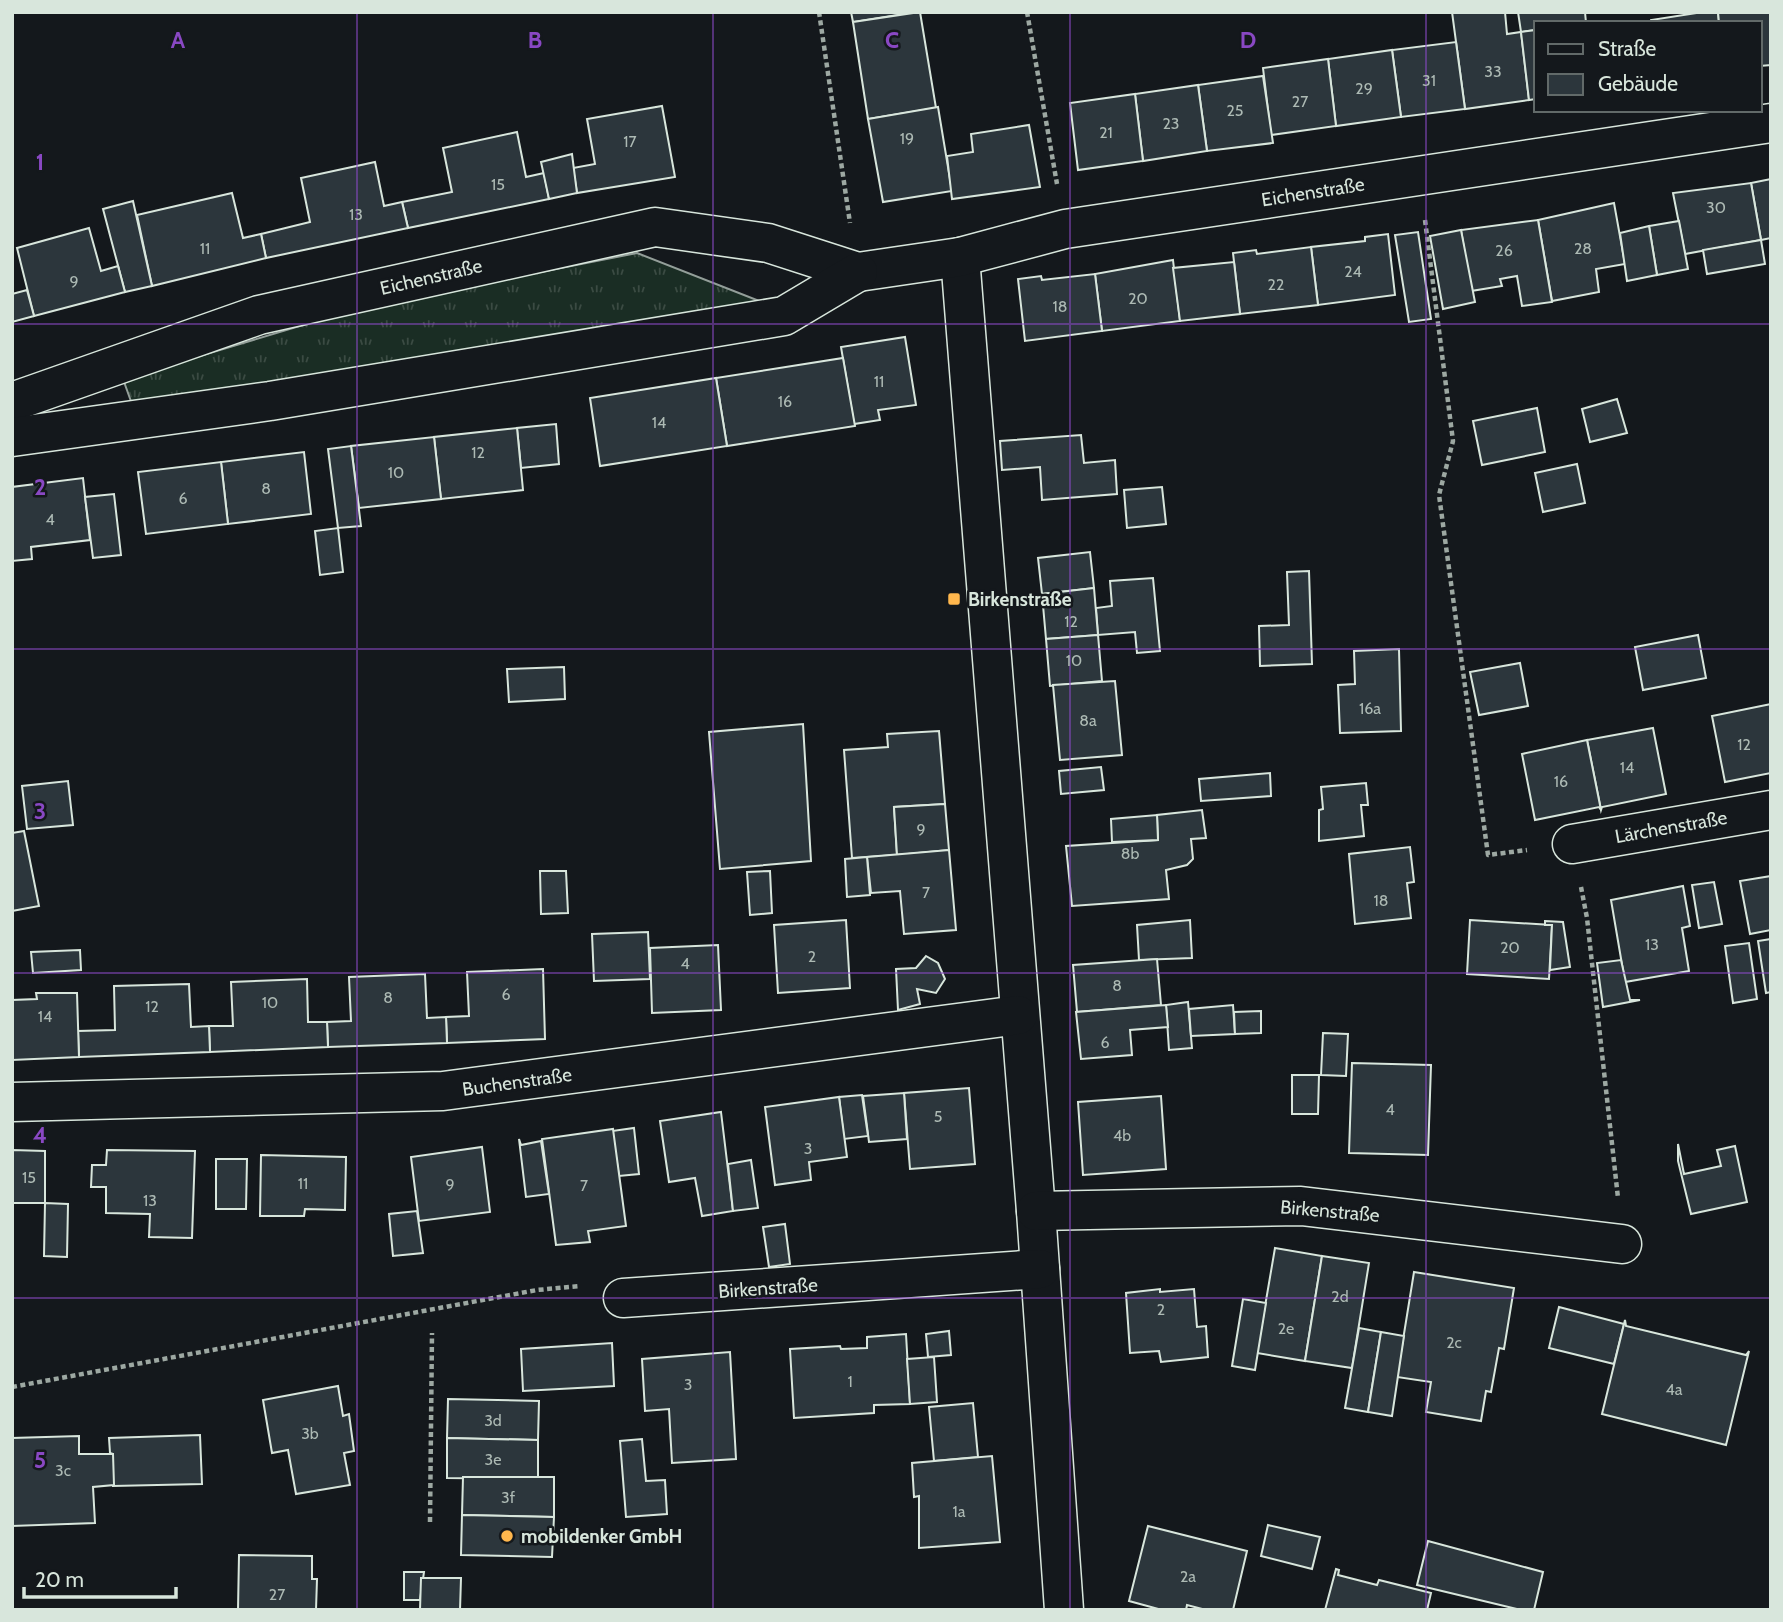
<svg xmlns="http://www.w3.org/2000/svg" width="1783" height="1622" font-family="Cabin,sans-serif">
<defs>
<pattern id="grass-tufts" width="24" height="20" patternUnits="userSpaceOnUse" patternTransform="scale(1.75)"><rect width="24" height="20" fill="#1a2d24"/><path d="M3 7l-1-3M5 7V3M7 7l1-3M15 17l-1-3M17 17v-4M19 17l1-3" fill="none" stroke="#3b4b43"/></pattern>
</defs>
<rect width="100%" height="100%" fill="#14181c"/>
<path fill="url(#grass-tufts)" stroke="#939e99" stroke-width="2" d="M637,253L767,304L133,407L123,379L363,307Z"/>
<g fill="#2c363c" stroke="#d8e6dc" stroke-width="2">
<path d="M851,12H917L853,22Z"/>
<path d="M920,12L936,108L868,119L853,22Z"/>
<path d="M1452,12H1505L1507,34L1521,32L1529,100L1465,109Z"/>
<path d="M1518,12H1585L1586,23H1536V30L1521,32Z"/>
<path d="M1703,12H1718L1719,23H1651V20Z"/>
<path d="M1718,12H1771V65L1760,66V23H1719Z"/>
<path d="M1536,30V99L1529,100L1521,32Z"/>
<path d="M1456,42L1465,109L1401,117L1392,50Z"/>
<path d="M1392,50L1401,117L1336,126L1328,59Z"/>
<path d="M1328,59L1336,126L1271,135L1263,68Z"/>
<path d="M1263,76L1273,143L1207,151L1198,85Z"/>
<path d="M1198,85L1207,151L1143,161L1135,94Z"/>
<path d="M1135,94L1143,161L1078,170L1070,103Z"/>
<path d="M662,106L675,177L577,193L573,168L595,164L587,119Z"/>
<path d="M938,107L952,191L883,202L868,119Z"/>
<path d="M1029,125L1040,187L952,199L947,156L973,152L971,134Z"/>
<path d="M517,132L526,177L544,173L549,199L408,228L402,202L452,192L443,148Z"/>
<path d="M572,154L577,193L549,199L541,162Z"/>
<path d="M375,162L384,206L402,202L408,228L266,258L261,234L310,222L301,178Z"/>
<path d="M1771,179V238L1761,240L1751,183Z"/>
<path d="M1751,183L1761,240L1685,254L1673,193Z"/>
<path d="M232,193L243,238L261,234L266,258L152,286L137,215Z"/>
<path d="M133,201L152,286L125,292L103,209Z"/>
<path d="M1614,203L1625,264L1596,269L1599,292L1552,301L1538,220Z"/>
<path d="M1538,220L1552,302L1522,306L1517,276L1500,279L1502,286L1471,291L1461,230Z"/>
<path d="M1679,221L1688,269L1657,275L1649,226Z"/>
<path d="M1649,226L1657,275L1627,281L1620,233Z"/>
<path d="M89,228L101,271L118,266L125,292L34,316L17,248Z"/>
<path d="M1461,230L1475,302L1443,309L1430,236Z"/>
<path d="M1418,232L1431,319L1409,322L1395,235Z"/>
<path d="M1388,234L1395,295L1318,305L1311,247L1365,241V237Z"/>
<path d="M1761,240L1765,264L1707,274L1703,250Z"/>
<path d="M1311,247L1318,305L1240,314L1233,253L1256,250L1257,254Z"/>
<path d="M1173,260L1180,321L1102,331L1095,274Z"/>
<path d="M1234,262L1240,314L1180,321L1173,268Z"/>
<path d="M1095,274L1102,331L1025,341L1018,279L1041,276L1042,280Z"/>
<path d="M27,290L34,316L12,322V294Z"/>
<path d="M905,337L916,405L878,410L880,420L854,424L841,347Z"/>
<path d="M843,358L855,426L727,446L716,378Z"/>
<path d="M716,378L727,446L600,466L590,398Z"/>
<path d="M1617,399L1627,433L1590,442L1582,409Z"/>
<path d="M1537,408L1545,452L1482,465L1473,421Z"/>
<path d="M556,424L559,464L521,468L517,428Z"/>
<path d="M517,428L523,490L441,499L434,437Z"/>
<path d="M1081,435L1084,463L1115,460L1117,494L1042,500L1040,467L1002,470L1000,441Z"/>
<path d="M434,437L441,499L359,508L351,446Z"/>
<path d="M351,446L361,526L338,528L328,449Z"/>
<path d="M304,452L311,514L228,524L221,462Z"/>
<path d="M221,462L228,524L146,534L138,472Z"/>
<path d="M1577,464L1585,503L1543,512L1535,473Z"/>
<path d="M83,478L90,540L31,547L32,559L12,561V487Z"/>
<path d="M1162,487L1166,524L1127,528L1124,490Z"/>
<path d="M114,494L121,555L93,558L85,497Z"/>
<path d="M338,528L343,572L320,575L315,531Z"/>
<path d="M1090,552L1094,588L1042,594L1038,558Z"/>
<path d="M1309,571L1312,664L1260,666L1259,626L1289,625L1287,572Z"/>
<path d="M1153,578L1160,651L1137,653L1135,632L1098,635L1096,608L1112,606L1110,581Z"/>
<path d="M1094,588L1098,635L1046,639L1042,594Z"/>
<path d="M1098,635L1102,681L1050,686L1046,639Z"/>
<path d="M1698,635L1706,678L1643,690L1635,647Z"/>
<path d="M1399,649L1401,731L1340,733L1338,685L1355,684L1354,651Z"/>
<path d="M1520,663L1528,706L1479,715L1470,672Z"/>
<path d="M564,667L565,699L509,702L507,669Z"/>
<path d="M1115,681L1122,755L1060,760L1053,685Z"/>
<path d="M1771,704V773L1725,782L1712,716Z"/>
<path d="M803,724L811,861L720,869L709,732Z"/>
<path d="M1653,728L1666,794L1602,807L1601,810L1587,740Z"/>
<path d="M939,731L945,804L894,807L897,855L852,858L844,750L888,747L887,734Z"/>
<path d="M1587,740L1601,810L1599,807L1535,820L1522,754Z"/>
<path d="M1101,767L1104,790L1061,794L1059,771Z"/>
<path d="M1270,773L1271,796L1201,801L1199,779Z"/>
<path d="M68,781L73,825L27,829L22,786Z"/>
<path d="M1366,783L1368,805H1361L1364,836L1319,841V810L1323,809L1321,787Z"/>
<path d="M945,804L949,850L897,855L894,807Z"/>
<path d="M1202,810L1206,838L1191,839L1193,859L1187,865L1166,870L1169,899L1072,906L1066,846L1158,840L1157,815Z"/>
<path d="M1157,815L1158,840L1112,842L1111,819Z"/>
<path d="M24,831L39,906L12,911V833Z"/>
<path d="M1410,847L1414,882L1407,883L1411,918L1355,924L1349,854Z"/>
<path d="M949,850L956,930L904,934L900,891L871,893L867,857Z"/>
<path d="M867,857L870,895L847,897L845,859Z"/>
<path d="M540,871H566L568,913L541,914Z"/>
<path d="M770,871L772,913L750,915L747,872Z"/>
<path d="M1771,876V930L1750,934L1740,881Z"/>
<path d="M1714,882L1722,924L1699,928L1692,885Z"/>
<path d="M1683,886L1690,926L1682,928L1689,971L1625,982L1611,900Z"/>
<path d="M846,920L850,988L778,993L774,925Z"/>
<path d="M1190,920L1192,958L1139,960L1137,925Z"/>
<path d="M1470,920L1552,925L1549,979L1467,974Z"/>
<path d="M1545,921L1563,922L1570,967L1550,970L1552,925H1545Z"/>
<path d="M648,932L650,979L594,981L592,934Z"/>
<path d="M1771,939V992L1766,993L1758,941Z"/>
<path d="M1749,943L1757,999L1733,1003L1725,946Z"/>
<path d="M718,945L721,1010L652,1013L650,948Z"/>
<path d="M80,950L81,970L33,973L31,952Z"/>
<path d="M926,956L938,963L945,979L936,993L917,989L920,1004L898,1010L896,969L916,968Z"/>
<path d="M1157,959L1161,1005L1077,1012L1073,965Z"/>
<path d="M1621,960L1630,1000H1640L1603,1007L1597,963Z"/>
<path d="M543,969L545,1039L447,1043L446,1017L469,1016L467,972Z"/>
<path d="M425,974L427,1018L446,1017L447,1043L328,1047L327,1022L351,1021L349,977Z"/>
<path d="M307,979L308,1022H327L328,1047L210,1052L209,1026H233L231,982Z"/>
<path d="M189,984L191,1027L209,1026L210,1052L79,1057L78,1031L115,1030L114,986Z"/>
<path d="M36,993H77L79,1057L12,1060V1000L37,999Z"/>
<path d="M1188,1002L1192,1048L1169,1050L1166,1005Z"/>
<path d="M1166,1005L1168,1027L1130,1030L1132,1055L1081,1059L1076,1012Z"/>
<path d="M1233,1005L1235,1034L1191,1036L1189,1009Z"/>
<path d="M1261,1011V1033L1235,1034L1234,1012Z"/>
<path d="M1323,1033L1348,1034L1346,1076L1321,1075Z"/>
<path d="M1352,1063L1431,1065L1428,1155L1349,1153Z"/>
<path d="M1292,1075H1319L1318,1114H1292Z"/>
<path d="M969,1088L975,1164L910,1169L904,1093Z"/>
<path d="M904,1093L907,1139L869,1142L863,1096Z"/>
<path d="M862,1095L868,1136L844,1139L839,1097Z"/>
<path d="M1161,1096L1166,1169L1083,1175L1078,1102Z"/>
<path d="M839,1097L847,1157L809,1162L811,1180L775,1185L765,1107Z"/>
<path d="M721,1112L733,1211L702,1216L695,1178L669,1182L660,1121Z"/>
<path d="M634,1128L639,1174L619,1176L612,1131Z"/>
<path d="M613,1129L626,1226L588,1231L590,1242L556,1245L542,1139Z"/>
<path d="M519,1139L521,1145L541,1141L549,1194L526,1197Z"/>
<path d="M1678,1144L1684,1174L1721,1166L1717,1150L1735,1146L1747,1202L1691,1214L1678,1161Z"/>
<path d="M482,1147L490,1212L419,1221L411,1157Z"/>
<path d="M12,1150L45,1151V1203H12Z"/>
<path d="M107,1150L195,1151L192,1238L149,1237L150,1214L106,1213V1187H91L92,1165H106Z"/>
<path d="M261,1155L346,1157L345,1210L305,1209L304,1216H260Z"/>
<path d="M216,1159H247L246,1209H216Z"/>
<path d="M751,1160L758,1208L733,1211L728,1164Z"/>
<path d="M45,1203L68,1204L67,1257L44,1256Z"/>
<path d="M417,1211L423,1253L393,1256L389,1214Z"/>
<path d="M785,1224L790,1264L769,1267L763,1227Z"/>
<path d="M1275,1248L1322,1256L1305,1361L1257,1353Z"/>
<path d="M1322,1256L1369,1263L1352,1368L1305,1361Z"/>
<path d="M1414,1272L1514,1288L1504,1349L1499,1348L1491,1392L1486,1391L1481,1421L1426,1412L1431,1382L1397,1377Z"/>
<path d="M1160,1289V1292L1194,1289L1197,1327L1206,1326L1208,1357L1161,1362L1159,1351L1130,1353L1126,1293Z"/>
<path d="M1243,1299L1266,1303L1255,1370L1232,1366Z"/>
<path d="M1559,1307L1624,1324L1614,1364L1549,1348Z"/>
<path d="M1625,1320L1626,1326L1746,1355L1749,1351L1726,1445L1602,1414Z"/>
<path d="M1359,1328L1381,1332L1368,1412L1345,1408Z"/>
<path d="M949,1331L951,1355L928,1357L926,1334Z"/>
<path d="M1381,1332L1404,1336L1392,1416L1368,1412Z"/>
<path d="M906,1334L910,1404L874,1405V1413L794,1418L790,1349L840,1346L841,1349L867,1348V1337Z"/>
<path d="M612,1343L614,1386L523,1391L521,1349Z"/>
<path d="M730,1352L736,1459L672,1463L669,1409L645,1411L642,1359Z"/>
<path d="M934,1357L937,1402L910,1404L907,1359Z"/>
<path d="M338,1386L343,1416L349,1414L354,1451L344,1453L350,1485L296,1494L288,1450L272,1453L263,1400Z"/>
<path d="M448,1399L539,1401L538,1440L447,1438Z"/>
<path d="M973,1403L978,1457L934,1461L929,1407Z"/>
<path d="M200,1435L202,1484L113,1486V1454L110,1453L109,1438Z"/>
<path d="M79,1436V1454H113L114,1485L93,1487L95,1523L12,1526V1438Z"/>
<path d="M447,1438L538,1440V1479L447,1478Z"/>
<path d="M642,1439L646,1481L665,1480L667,1514L626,1517L620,1441Z"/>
<path d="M992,1456L1000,1542L919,1548V1496L914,1497L912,1463Z"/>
<path d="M463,1477H554V1517L462,1515Z"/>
<path d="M462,1515L554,1517L552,1557L461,1555Z"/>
<path d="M1268,1525L1320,1537L1312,1569L1261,1556Z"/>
<path d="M1148,1526L1247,1551L1233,1610H1206L1187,1605L1186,1610H1162L1129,1601Z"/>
<path d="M1428,1541L1543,1572L1534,1610H1521L1417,1585Z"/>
<path d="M239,1555L312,1556V1579H317L316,1610H238Z"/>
<path d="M1336,1569L1339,1570L1338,1575L1377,1585L1379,1580L1431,1593L1427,1610H1325Z"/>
<path d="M404,1572H424L420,1600H404Z"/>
<path d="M421,1578H461L460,1610H420Z"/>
</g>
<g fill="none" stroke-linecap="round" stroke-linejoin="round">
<defs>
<g id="minor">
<path d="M960,257L1036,1211L1064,1610"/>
<path d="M12,402L259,315L655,227L768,243L858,272L960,257L1065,229L1771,123"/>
<path d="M12,437L270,401L784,316L858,272"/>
<path d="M1572,844L1771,810"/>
<path d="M12,1102L443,1091L1018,1015"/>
<path d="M1036,1211L1301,1206L1622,1244"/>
<path d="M623,1298L1040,1269"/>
</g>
</defs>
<use href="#minor" stroke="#d8e6dc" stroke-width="41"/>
<g stroke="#9da8a2" stroke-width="4.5" stroke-dasharray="5 3.5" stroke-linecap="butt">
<path d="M819,12L850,223"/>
<path d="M1027,12L1057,184"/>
<path d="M1425,220L1453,441L1439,495L1488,855L1527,850"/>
<path d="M1581,887L1587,918L1618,1198"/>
<path d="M12,1387L537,1290L580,1286"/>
<path d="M430,1522L432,1333"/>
</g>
<use href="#minor" stroke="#14181c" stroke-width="38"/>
</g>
<path fill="none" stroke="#8948c3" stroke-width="2" stroke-opacity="0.55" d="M357,12V1610M713,12V1610M1070,12V1610M1426,12V1610M12,324H1771M12,649H1771M12,973H1771M12,1298H1771"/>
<g fill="#ffb74d" stroke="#14181c" stroke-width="2.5">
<rect x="947" y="592" width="14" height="14" rx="3.5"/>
<circle cx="507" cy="1536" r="7"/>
</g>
<g text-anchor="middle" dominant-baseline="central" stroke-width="5" stroke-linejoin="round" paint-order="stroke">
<g font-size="16" fill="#adbab4">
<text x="1493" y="71">33</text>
<text x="1429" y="80">31</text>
<text x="1364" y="88">29</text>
<text x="1300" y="101">27</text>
<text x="1235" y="110">25</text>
<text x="1171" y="123">23</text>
<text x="1106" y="132">21</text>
<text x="907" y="138">19</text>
<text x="630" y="141">17</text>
<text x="498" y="184">15</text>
<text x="1716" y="207">30</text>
<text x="356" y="214">13</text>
<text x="205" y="248">11</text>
<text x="1583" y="248">28</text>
<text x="1504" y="250">26</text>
<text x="1353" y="271">24</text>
<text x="74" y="281">9</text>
<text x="1276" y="284">22</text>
<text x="1138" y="298">20</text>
<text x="1060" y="306">18</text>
<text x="879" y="381">11</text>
<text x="785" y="401">16</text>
<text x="659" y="422">14</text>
<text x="478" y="452">12</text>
<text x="396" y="472">10</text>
<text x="266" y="488">8</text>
<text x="183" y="498">6</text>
<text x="50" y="519">4</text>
<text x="1071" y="621">12</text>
<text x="1074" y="660">10</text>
<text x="1370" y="708">16a</text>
<text x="1088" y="720">8a</text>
<text x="1744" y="744">12</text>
<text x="1627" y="767">14</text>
<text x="1561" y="781">16</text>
<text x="921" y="829">9</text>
<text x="1130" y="853">8b</text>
<text x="926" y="892">7</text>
<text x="1381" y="900">18</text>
<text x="1652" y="944">13</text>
<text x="1510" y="947">20</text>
<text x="812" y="956">2</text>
<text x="685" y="963">4</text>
<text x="1117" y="985">8</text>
<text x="506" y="994">6</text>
<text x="388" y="997">8</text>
<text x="270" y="1002">10</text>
<text x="152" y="1006">12</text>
<text x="45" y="1016">14</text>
<text x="1105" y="1042">6</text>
<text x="1390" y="1109">4</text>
<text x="938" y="1116">5</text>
<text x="1122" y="1135">4b</text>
<text x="808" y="1148">3</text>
<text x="29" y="1177">15</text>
<text x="303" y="1183">11</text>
<text x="450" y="1184">9</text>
<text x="584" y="1185">7</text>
<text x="150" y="1200">13</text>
<text x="1340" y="1296">2d</text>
<text x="1161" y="1309">2</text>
<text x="1286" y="1328">2e</text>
<text x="1454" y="1342">2c</text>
<text x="850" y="1381">1</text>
<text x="688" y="1384">3</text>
<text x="1674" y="1389">4a</text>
<text x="493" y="1420">3d</text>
<text x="310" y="1433">3b</text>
<text x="493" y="1459">3e</text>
<text x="63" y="1470">3c</text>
<text x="508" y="1497">3f</text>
<text x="959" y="1511">1a</text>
<text x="1188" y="1576">2a</text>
<text x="277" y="1594">27</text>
</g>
<g font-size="19" fill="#d8e6dc" stroke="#14181c">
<text transform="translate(1313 192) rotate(-9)">Eichenstraße</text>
<text transform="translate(431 277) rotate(-13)">Eichenstraße</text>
<text transform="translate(1671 827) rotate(-10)">Lärchenstraße</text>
<text transform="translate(517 1082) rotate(-8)">Buchenstraße</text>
<text transform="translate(1330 1211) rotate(5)">Birkenstraße</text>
<text transform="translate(768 1288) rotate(-4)">Birkenstraße</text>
</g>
<g font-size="19" font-weight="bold" fill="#d8e6dc" stroke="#14181c" text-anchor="start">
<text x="968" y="599">Birkenstraße</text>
<text x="521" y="1536">mobildenker GmbH</text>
</g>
</g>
<g font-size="23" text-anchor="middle" font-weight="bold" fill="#8948c3" stroke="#14181c" stroke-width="5" stroke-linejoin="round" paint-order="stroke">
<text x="178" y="48">A</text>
<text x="535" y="48">B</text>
<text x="892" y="48">C</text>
<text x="1248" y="48">D</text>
<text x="40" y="170">1</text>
<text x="40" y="495">2</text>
<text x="40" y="819">3</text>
<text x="40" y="1143">4</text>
<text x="40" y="1468">5</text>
</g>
<rect width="1783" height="1622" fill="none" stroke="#d8e6dc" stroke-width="28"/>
<rect x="1534" y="21" width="228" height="91" fill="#14181c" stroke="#626a69" stroke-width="2"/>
<rect x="1548" y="44" width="35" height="10" fill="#14181c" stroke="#626a69" stroke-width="2"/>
<text x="1598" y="56" font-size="21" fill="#d8e6dc">Straße</text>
<rect x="1548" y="74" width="35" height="21" fill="#2c363c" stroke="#626a69" stroke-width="2"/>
<text x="1598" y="91" font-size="21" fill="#d8e6dc">Gebäude</text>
<path d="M24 1587v10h152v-10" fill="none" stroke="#d8e6dc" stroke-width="3.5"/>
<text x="35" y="1587" font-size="21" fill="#d8e6dc" stroke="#14181c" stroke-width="5" paint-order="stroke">20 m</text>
</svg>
